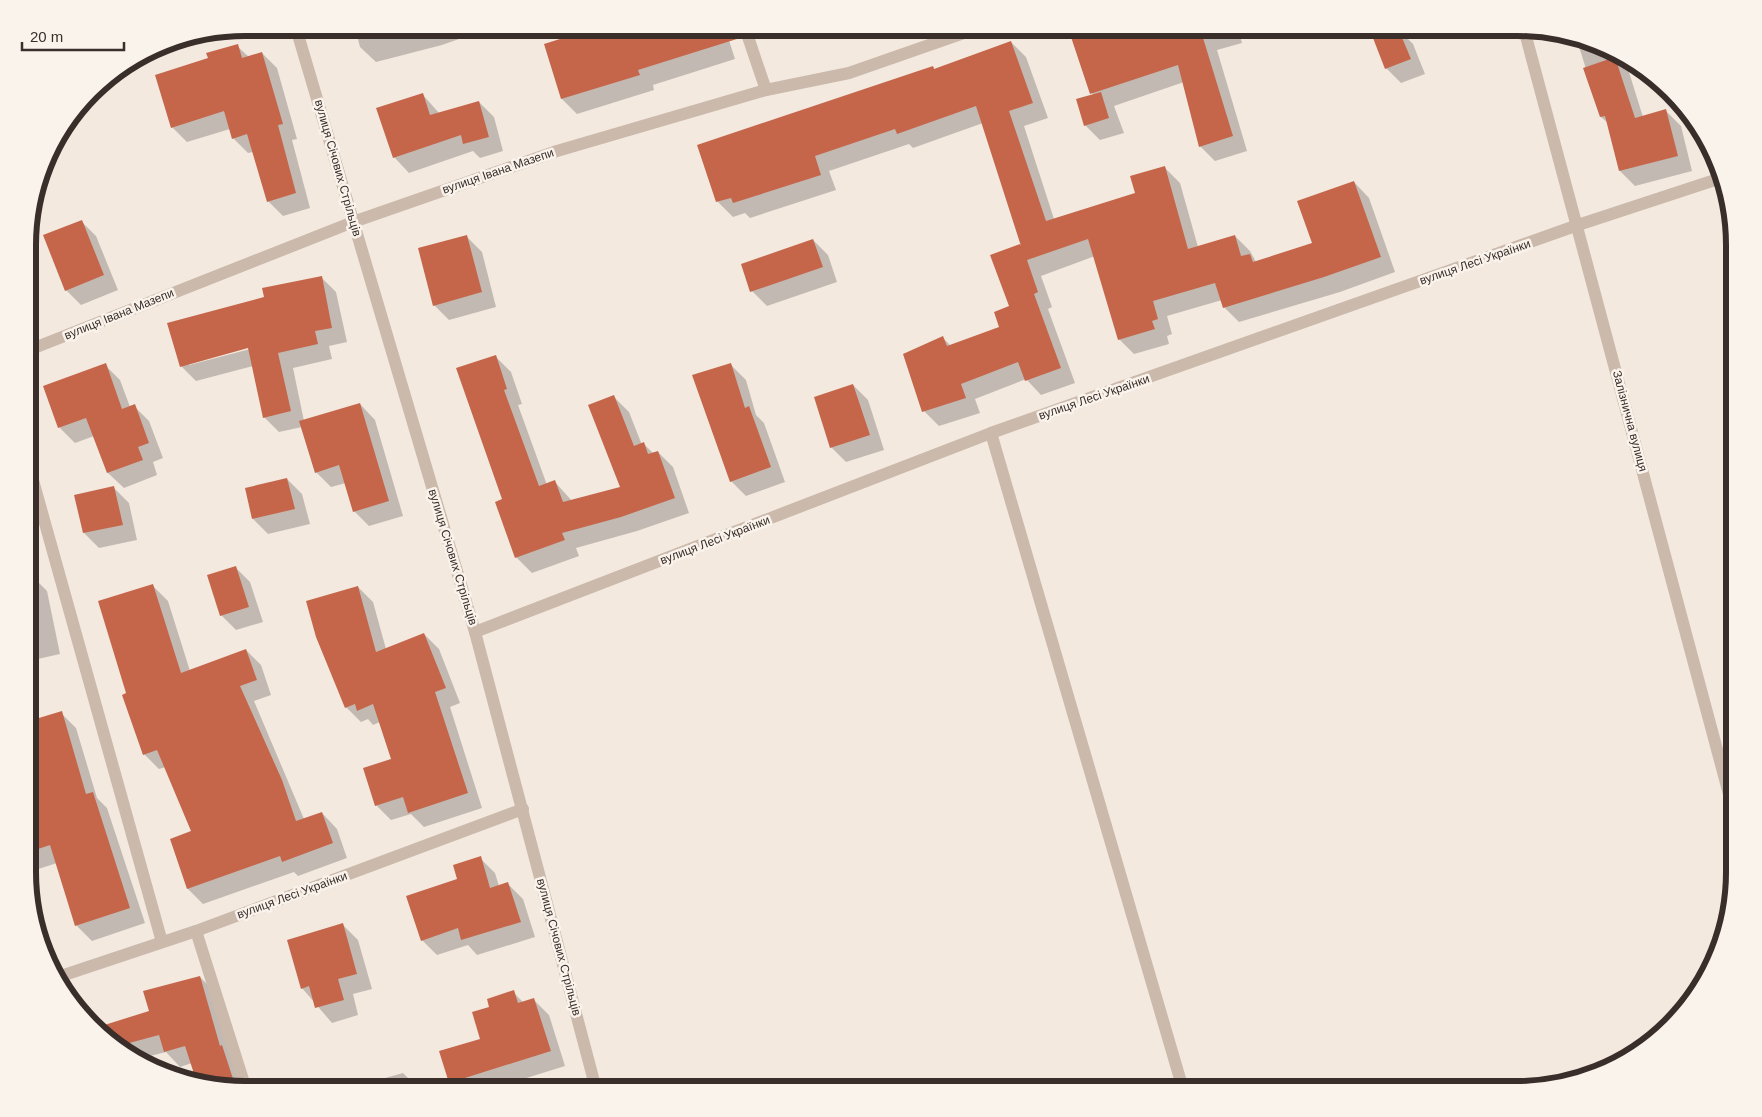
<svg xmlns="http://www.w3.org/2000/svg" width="1762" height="1117" font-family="Helvetica,sans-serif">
<rect width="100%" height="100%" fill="#f3e9df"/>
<g fill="#0003" fill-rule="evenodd">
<path d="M355,28H490L442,45L376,62L360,47Z"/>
<path d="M570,28H725L735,59L653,85L654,90L577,114L562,99L545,45L572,36Z"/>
<path d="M1097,28H1244L1238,29L1242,43L1217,50L1247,151L1215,161L1200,146L1184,82L1114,106L1124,133L1100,140L1085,125L1093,95L1072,36Z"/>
<path d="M1398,29L1413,44L1425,74L1401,83L1386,68Z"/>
<path d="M1576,37L1587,39L1639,65L1628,69L1643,117L1666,111L1681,126L1692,171L1635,186L1620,171L1608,123L1601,117Z"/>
<path d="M1011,42L1026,57L1048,118L1024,126L1054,219L1137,194L1164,167L1180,183L1198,247L1235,236L1250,251L1256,262L1314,244L1354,182L1369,198L1395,272L1340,292L1239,322L1224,307L1222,300L1167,316L1172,334L1167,336L1169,344L1134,354L1119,339L1095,256L1041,276L1052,307L1048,309L1075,383L1041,395L1026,379L975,399L980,413L939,426L924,411L943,338L951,346L1001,328L1010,307L1023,248L983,123L913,148L909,144L829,171L836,190L750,218L745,213L733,217L718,202L699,146L933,67L935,70Z"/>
<path d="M237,46L249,57L262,53L277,68L297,139L292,140L310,208L283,216L268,201L253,152L248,153L233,138L230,129L187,142L172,127L210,59Z"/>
<path d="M423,95L439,113L479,102L494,117L503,151L480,158L473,151L409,173L394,157Z"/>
<path d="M81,221L96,236L118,290L81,305L66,290Z"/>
<path d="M467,237L482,252L496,307L449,320L434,305Z"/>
<path d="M813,240L828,255L837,282L767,306L752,291Z"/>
<path d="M321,277L336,292L347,342L329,346L332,359L293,368L304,421L360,404L375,420L403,516L369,526L354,511L346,483L331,487L316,472L302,427L279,432L264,417L253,366L196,381L181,366L265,298ZM253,345L254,348L189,365V363Z"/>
<path d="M496,357L511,372L522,404L518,405L547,485L555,482L572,501L622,487L614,397L629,412L642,445L644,444L653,453L658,452L673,467L689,513L637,531L576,548L579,556L532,573L517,558L497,503L504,500Z"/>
<path d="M730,364L746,380L756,415L764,423L785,482L746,496L731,481Z"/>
<path d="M105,365L120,380L130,407L134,406L149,421L163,458L153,462L157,475L124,488L108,473L94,436L75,443L60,428L45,386Z"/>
<path d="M853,385L868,400L884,450L846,462L831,447Z"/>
<path d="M287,479L302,494L310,524L268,534L253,519Z"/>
<path d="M114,488L129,503L137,540L99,548L84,533Z"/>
<path d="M235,567L250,582L263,622L236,630L221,615Z"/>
<path d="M29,576H32L47,591L60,654L29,661Z"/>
<path d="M153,586L168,601L190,671L246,650L261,665L271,695L254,701L304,819L322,813L337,829L347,858L298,876L294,872L203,904L188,889L171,840L193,832L166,767L159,769L144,754L127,694Z"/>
<path d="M358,587L373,602L386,649L424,634L439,649L460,703L450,707L482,808L424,827L411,814L391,820L376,805L392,759L380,722L373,725L368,719L361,722L346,707Z"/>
<path d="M61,713L76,728L97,798L107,808L145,923L92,941L77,926L57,863L29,872V722Z"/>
<path d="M480,858L495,873L499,886L508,884L523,899L535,937L477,955L468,945L437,955L422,940L459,880Z"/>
<path d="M343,925L358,940L372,989L353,994L358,1015L332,1023L302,988Z"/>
<path d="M200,977L215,992L245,1089L199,1083L192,1063L180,1067L166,1052L138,1059L124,1053L88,1017L101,1027L151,1012Z"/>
<path d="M513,992L524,1003L534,1000L549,1015L565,1066L491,1089H457L450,1082L481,1040L491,1008Z"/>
<path d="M403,1073L419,1089H353V1087Z"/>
</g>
<g fill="#c5664b">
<path d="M595,28H607L610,38L643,28H737L740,38L638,70L640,75L561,99L544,44Z"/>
<path d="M1068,28H1200L1233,136L1199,147L1178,65L1090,94Z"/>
<path d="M1398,28L1411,59L1385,69L1373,38Z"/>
<path d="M1011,41L1033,103L1009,111L1046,221L1135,193L1130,176L1165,166L1188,249L1235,235L1241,256L1250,254L1253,262L1312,243L1297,201L1354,181L1381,257L1324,277L1223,308L1215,283L1153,301L1158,319L1152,321L1155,329L1118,340L1088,239L1027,260L1038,292L1034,294L1061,368L1025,381L1018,362L961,384L966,398L922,412L903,354L943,336L947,346L999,327L994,312L1009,306L990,255L1020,244L1021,246L976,106L897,134L895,129L815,156L821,175L733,203L731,198L716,202L697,145L933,66L934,69Z"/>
<path d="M238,44L242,58L262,52L283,124L278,125L296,193L267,202L247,134L232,139L224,111L171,128L155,75L208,58L206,53Z"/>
<path d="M1615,57L1635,118L1666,109L1678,156L1619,171L1605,116L1600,117L1583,68Z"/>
<path d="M1101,92L1109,118L1084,126L1076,99Z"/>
<path d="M423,93L430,115L479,101L489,137L463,144L461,135L393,158L376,108Z"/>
<path d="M82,220L104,275L65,291L43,235Z"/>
<path d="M467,235L482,292L433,306L418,248Z"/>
<path d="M813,239L823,267L750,292L741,264Z"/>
<path d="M322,276L332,328L315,331L318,344L278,353L291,411L263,418L248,348L180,367L167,323L264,297L262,288Z"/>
<path d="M496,355L507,389L504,390L539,486L555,480L563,502L620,487L588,405L614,395L634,446L644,442L648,454L658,451L675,498L621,517L562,533L565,540L515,558L495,502L502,499L456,368Z"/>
<path d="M106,363L122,409L135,404L149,443L138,447L143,460L107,473L86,418L58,428L43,386Z"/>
<path d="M731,363L745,408L749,406L771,467L730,482L692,375Z"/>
<path d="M853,384L870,435L830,448L814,397Z"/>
<path d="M360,403L389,501L353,512L339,465L315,473L299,421Z"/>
<path d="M287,478L295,509L252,519L245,488Z"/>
<path d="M114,486L123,525L83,533L74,495Z"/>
<path d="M236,566L249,607L220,616L207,575Z"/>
<path d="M153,584L181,673L246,649L257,680L240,686L282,780L296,821L322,812L333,843L282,862L280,856L187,889L170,839L191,831L157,750L143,755L122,695L126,693L98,601Z"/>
<path d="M358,586L376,652L424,633L446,688L435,692L468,793L408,813L403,797L375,806L363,768L391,759L373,704L357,711L355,704L345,708L316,637L306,601Z"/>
<path d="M62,711L86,794L93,792L130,908L75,926L50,845L29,852V721Z"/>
<path d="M481,856L490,888L508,882L521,922L461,940L458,928L421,941L406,896L457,879L453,865Z"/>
<path d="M343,923L357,974L338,979L344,1000L315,1008L309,986L301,989L287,940Z"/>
<path d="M200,976L220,1046L222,1045L236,1088L197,1083L185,1046L164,1052L159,1035L118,1046L98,1027L149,1011L143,991Z"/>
<path d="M514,990L518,1003L534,998L551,1051L449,1083L439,1051L480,1039L472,1012L489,1007L487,999Z"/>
</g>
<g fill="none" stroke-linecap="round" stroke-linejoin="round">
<g stroke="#cbb9ab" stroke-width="12">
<path d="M296,28L475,632L596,1089"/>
<path d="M745,28L766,90"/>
<path d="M1524,29L1734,813"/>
<path d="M29,350L353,222L557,151L766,90L849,73L978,28"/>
<path d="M991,433L1183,1089"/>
<path d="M29,466L162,942"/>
<path d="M475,632L991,433L1578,225L1718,179"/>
<path d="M196,931L246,1089"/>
<path d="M58,977L196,931L523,809"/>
</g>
</g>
<g text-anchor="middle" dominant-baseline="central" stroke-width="5" stroke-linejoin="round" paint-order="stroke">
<g font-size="12" fill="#392e2a" stroke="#faf3ec">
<text transform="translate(338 168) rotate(74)">вулиця Січових Стрільців</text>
<text transform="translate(498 171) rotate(-19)">вулиця Івана Мазепи</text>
<text transform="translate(1475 262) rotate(-19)">вулиця Лесі Українки</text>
<text transform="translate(119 314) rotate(-22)">вулиця Івана Мазепи</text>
<text transform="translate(1094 397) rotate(-19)">вулиця Лесі Українки</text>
<text transform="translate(1630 421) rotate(75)">Залізнична вулиця</text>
<text transform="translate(715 540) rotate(-21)">вулиця Лесі Українки</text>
<text transform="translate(453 557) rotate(73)">вулиця Січових Стрільців</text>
<text transform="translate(292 895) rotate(-20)">вулиця Лесі Українки</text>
<text transform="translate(559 947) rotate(75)">вулиця Січових Стрільців</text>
</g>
</g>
<path d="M0 0H1762V1117H0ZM245 36H1517A209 209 0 0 1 1726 245V872A209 209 0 0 1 1517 1081H245A209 209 0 0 1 36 872V245A209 209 0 0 1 245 36Z" fill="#faf3ec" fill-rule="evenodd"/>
<path fill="none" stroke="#392e2a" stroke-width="6" d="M245 36H1517A209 209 0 0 1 1726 245V872A209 209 0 0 1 1517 1081H245A209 209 0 0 1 36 872V245A209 209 0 0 1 245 36Z"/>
<path d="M22 42v8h102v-8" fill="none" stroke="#392e2a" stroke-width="2.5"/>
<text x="30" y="42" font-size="15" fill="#392e2a" stroke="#faf3ec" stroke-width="4" paint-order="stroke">20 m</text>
</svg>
